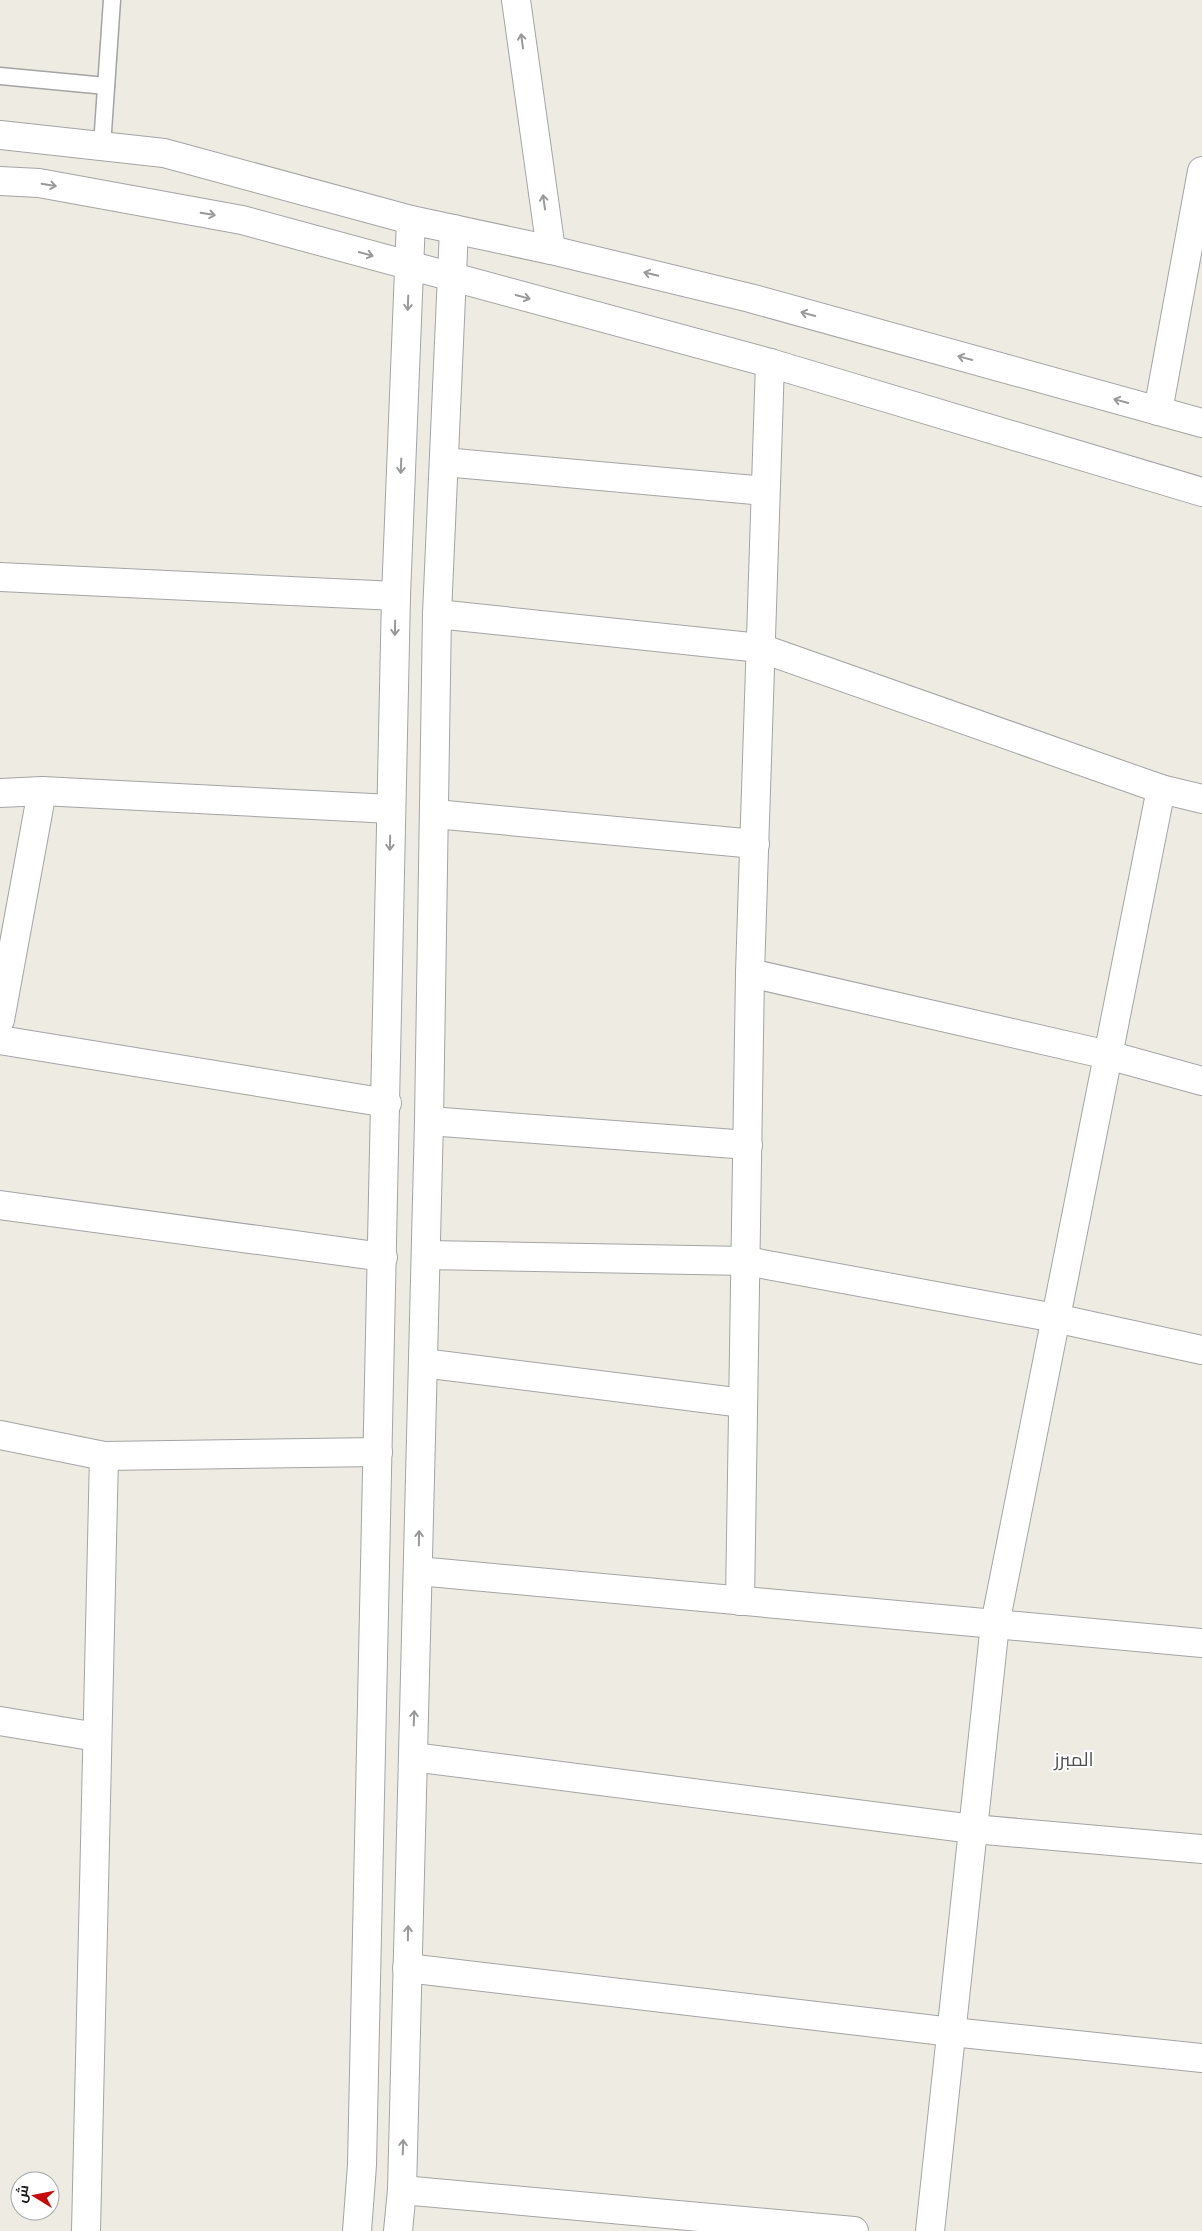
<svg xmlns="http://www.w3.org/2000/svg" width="1202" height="2231" font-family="'Nunito Sans',Cairo,sans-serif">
<rect width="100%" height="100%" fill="#eeebe3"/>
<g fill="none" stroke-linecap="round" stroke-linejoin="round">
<defs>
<g id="service">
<path d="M0,76L106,86"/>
<path d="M102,146L112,0"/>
</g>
<g id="minor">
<path d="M516,0L551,250"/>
<path d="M1158,411L1202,171"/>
<path d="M444,462L765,491"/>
<path d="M0,577L396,596"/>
<path d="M437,614L760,648L1161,789L1202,799"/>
<path d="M0,793L42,791L391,809"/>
<path d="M435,814L755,844"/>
<path d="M750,973L1108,1055L1202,1081"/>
<path d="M0,1020L42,791"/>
<path d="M0,1040L387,1103"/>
<path d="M429,1121L748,1145"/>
<path d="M0,1205L383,1257"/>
<path d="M426,1255L746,1261L1055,1318L1202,1350"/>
<path d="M423,1363L743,1403"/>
<path d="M0,1435L104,1456L378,1452"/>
<path d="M418,1571L1202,1643"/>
<path d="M740,1601L750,973L770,363"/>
<path d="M0,1721L97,1737"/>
<path d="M413,1757L973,1829L1202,1849"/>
<path d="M407,1968L952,2032L1202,2058"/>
<path d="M402,2190L854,2231"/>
<path d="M86,2231L104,1456"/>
<path d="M357,2231L362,2165L396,596L411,220"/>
<path d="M398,2231L402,2190L429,1121L437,614L454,229"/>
<path d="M930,2231L995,1624L1161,789"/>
</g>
<g id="tertiary">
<path d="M0,135L164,153L411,220L551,250L750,298L1202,423"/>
<path d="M0,181L39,183L242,220L770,363L1202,492"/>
</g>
</defs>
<use href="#service" stroke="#a4a4a4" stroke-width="19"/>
<use href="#minor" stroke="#a4a4a4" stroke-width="30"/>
<use href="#tertiary" stroke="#a4a4a4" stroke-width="30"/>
<use href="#service" stroke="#fff" stroke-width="16"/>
<use href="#minor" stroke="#fff" stroke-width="28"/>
<use href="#tertiary" stroke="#fff" stroke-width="28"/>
</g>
<defs><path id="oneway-shaft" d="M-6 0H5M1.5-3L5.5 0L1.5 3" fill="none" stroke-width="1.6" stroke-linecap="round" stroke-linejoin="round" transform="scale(1.25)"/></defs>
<g stroke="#999">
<use href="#oneway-shaft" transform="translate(522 41) rotate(-98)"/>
<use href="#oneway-shaft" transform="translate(49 185) rotate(10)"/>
<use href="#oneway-shaft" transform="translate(544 202) rotate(-98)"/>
<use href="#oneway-shaft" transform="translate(208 214) rotate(10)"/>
<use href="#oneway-shaft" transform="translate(366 254) rotate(15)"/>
<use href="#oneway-shaft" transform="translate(651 274) rotate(-166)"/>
<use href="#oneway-shaft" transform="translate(523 297) rotate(15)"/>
<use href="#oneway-shaft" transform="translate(408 303) rotate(92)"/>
<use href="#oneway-shaft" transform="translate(808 314) rotate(-165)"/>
<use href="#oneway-shaft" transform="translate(965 358) rotate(-165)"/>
<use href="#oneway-shaft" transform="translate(1121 401) rotate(-165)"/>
<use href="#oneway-shaft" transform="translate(401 466) rotate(92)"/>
<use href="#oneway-shaft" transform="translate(395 628) rotate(91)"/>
<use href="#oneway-shaft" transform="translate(390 843) rotate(91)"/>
<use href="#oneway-shaft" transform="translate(419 1538) rotate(-89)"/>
<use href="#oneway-shaft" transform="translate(414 1718) rotate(-88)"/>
<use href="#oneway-shaft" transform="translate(408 1933) rotate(-89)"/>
<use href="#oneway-shaft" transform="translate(403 2147) rotate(-88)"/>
</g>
<g text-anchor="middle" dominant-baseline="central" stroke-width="4" stroke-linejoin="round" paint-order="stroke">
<g font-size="19" fill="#505050" stroke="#fff">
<text x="1074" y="1760">المبرز</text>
</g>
</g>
<g transform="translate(35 2196) rotate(280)"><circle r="24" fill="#ffffff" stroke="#a5a5a5"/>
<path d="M0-4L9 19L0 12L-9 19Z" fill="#c60905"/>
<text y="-8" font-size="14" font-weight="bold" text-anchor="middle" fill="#1d1d1d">ش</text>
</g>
</svg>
